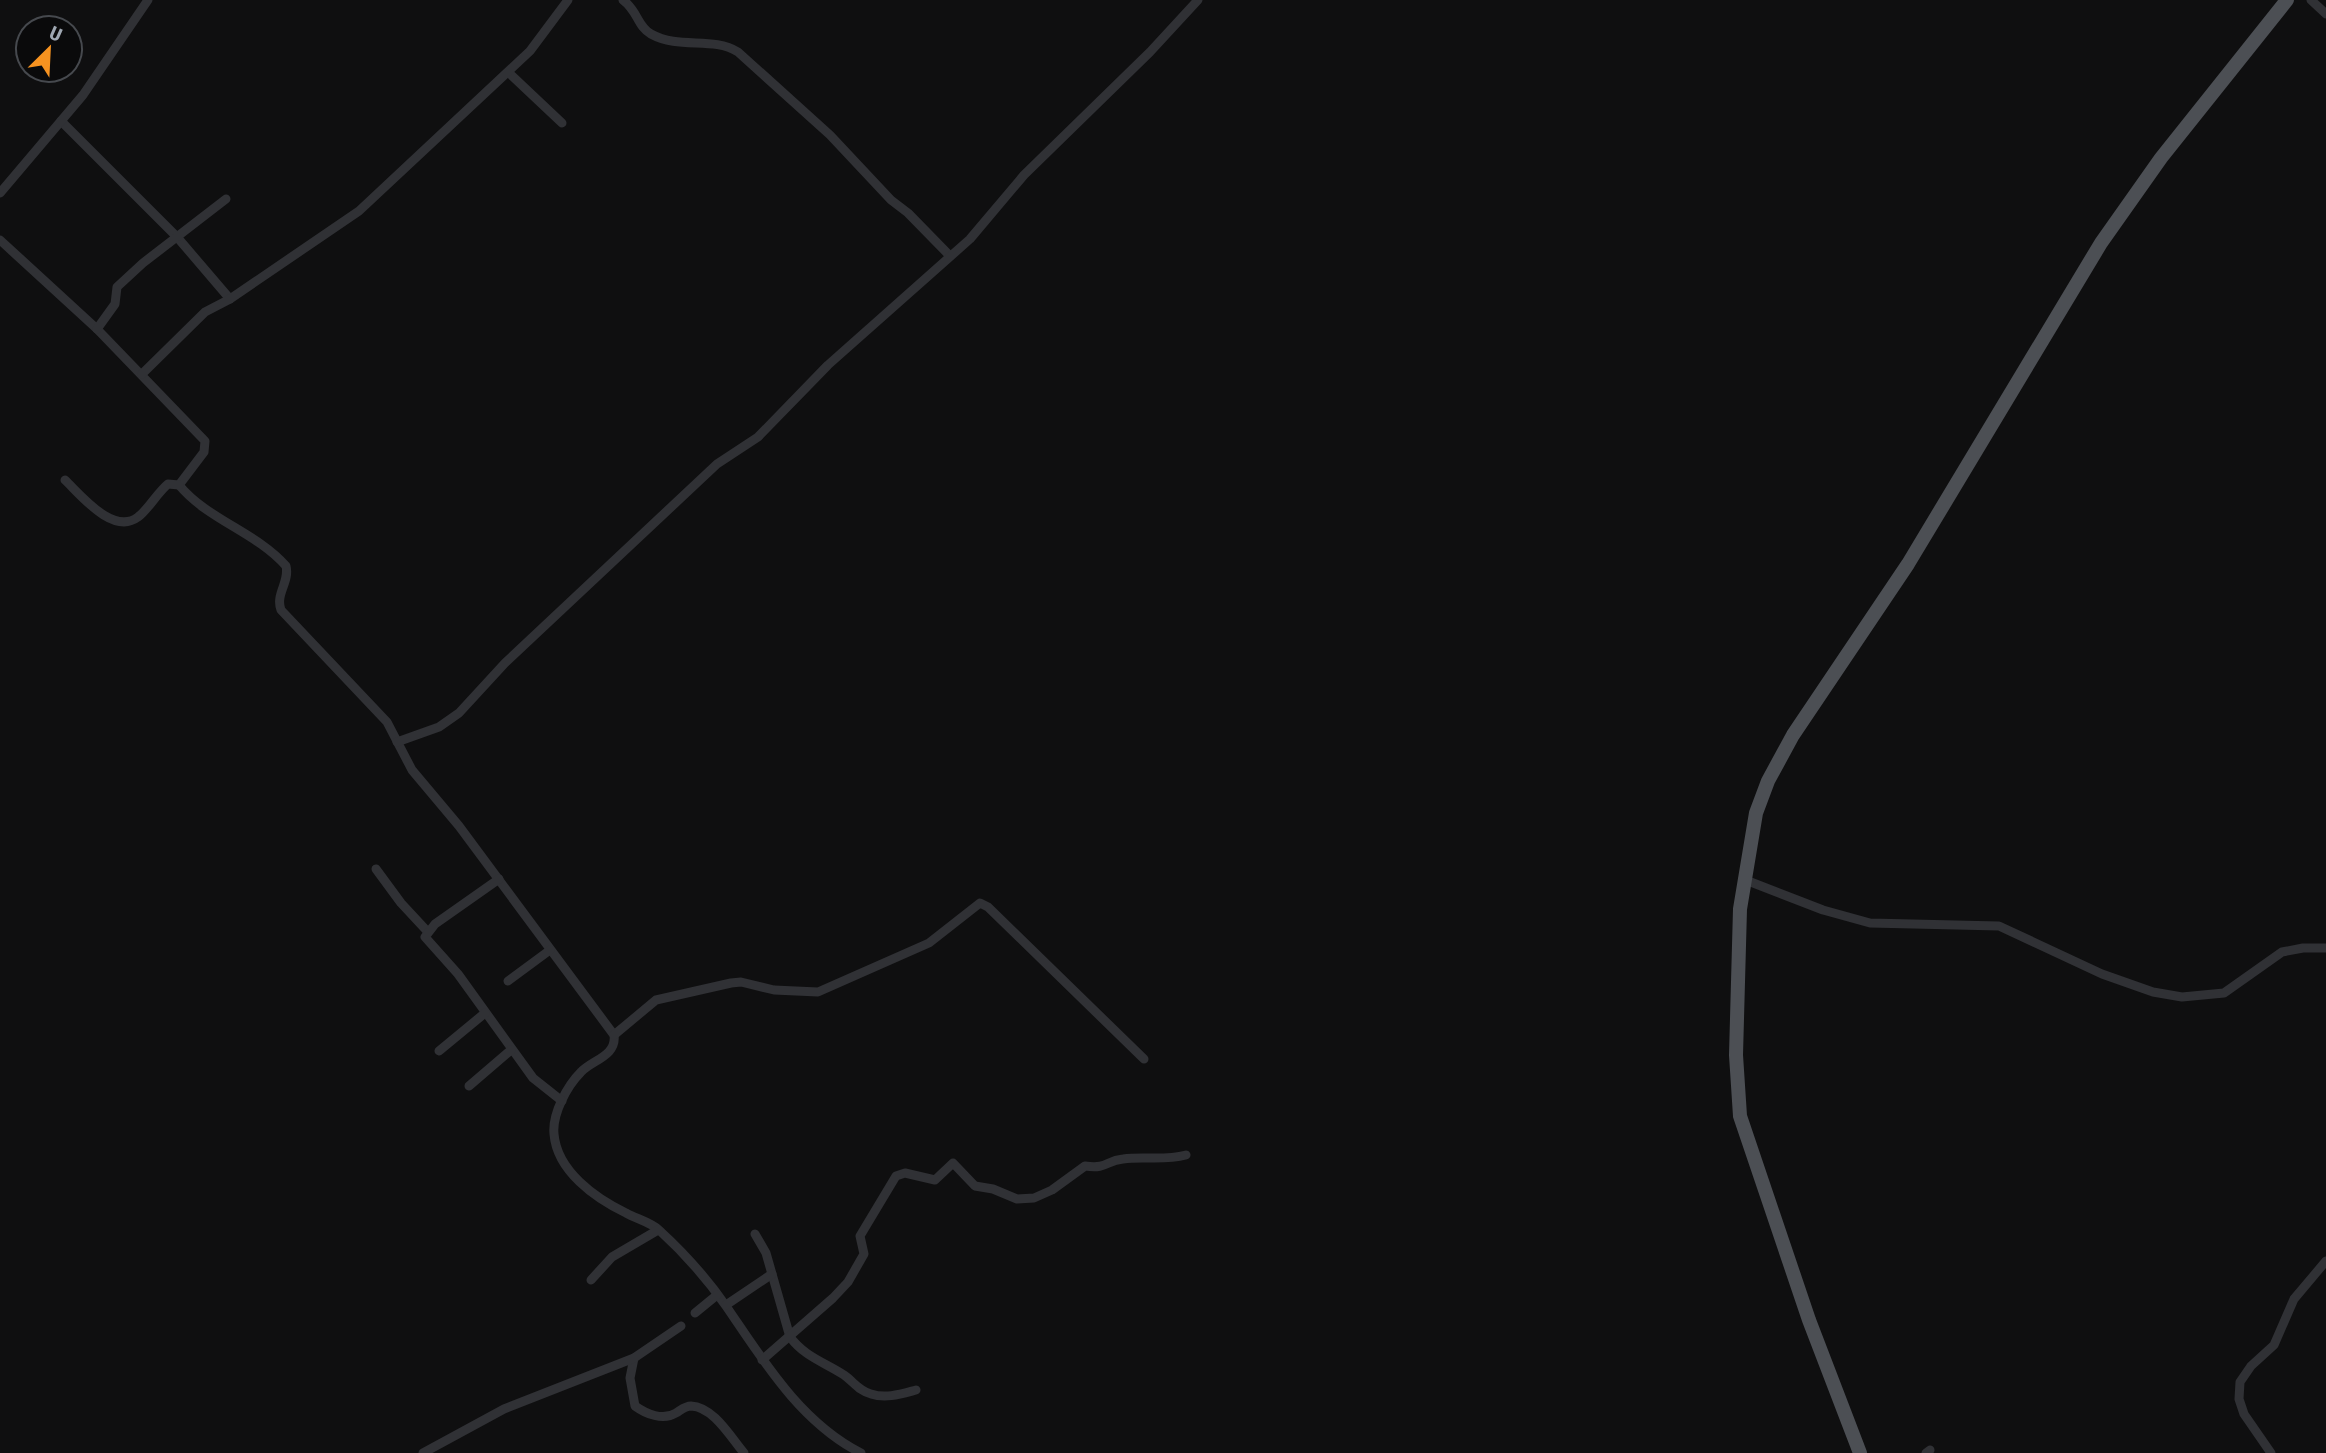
<svg xmlns="http://www.w3.org/2000/svg" width="2326" height="1453" font-family="'Fira Sans Condensed',sans-serif">
<rect width="100%" height="100%" fill="#0f0f10"/>
<g fill="none" stroke-linecap="round" stroke-linejoin="round">
<g stroke="#303135" stroke-width="9">
<path d="M623,0C638,11 637,26 651,34C680,50 712,36 738,52L830,135L891,200L908,213L950,256"/>
<path d="M2311,0L2326,14"/>
<path d="M508,72L562,123"/>
<path d="M61,121L177,237L230,299"/>
<path d="M0,193L83,95L148,0"/>
<path d="M0,240L97,329L205,441L204,452L179,485C208,520 256,532 286,566C290,582 275,594 281,610L387,722L412,770L459,826L614,1035C617,1056 592,1060 581,1072C567,1086 552,1114 554,1134C557,1171 595,1198 626,1213C637,1219 650,1222 659,1230C682,1251 708,1280 726,1306C763,1360 800,1422 861,1453"/>
<path d="M97,329L115,304L117,287L143,263L226,199"/>
<path d="M142,374L205,312L230,299L359,211L530,51L568,0"/>
<path d="M65,480C80,494 113,536 138,517C148,510 157,493 168,484L179,485"/>
<path d="M397,742L439,727L459,713L505,663L717,464L758,437L828,365L970,239L1024,175L1150,52L1198,0"/>
<path d="M376,869L401,903L427,931"/>
<path d="M499,879L435,924L425,937L458,974L533,1078L562,1101"/>
<path d="M1743,879L1823,910L1870,923L1999,926L2102,974L2153,992L2182,997L2224,993L2282,952L2303,948H2326"/>
<path d="M508,981L550,950"/>
<path d="M614,1035L656,1000L731,983L741,982L774,990L818,992L929,943L980,903L988,907L1144,1059"/>
<path d="M439,1051L485,1013"/>
<path d="M469,1086L511,1050"/>
<path d="M755,1234L766,1253L790,1337C805,1357 824,1362 844,1375C854,1382 859,1391 871,1394C886,1399 901,1394 916,1390"/>
<path d="M591,1280L612,1257L658,1230"/>
<path d="M726,1305L772,1274"/>
<path d="M695,1313L717,1295"/>
<path d="M634,1358L630,1378L635,1406C646,1414 663,1421 676,1413C681,1410 685,1406 691,1406C714,1407 731,1438 744,1453"/>
<path d="M762,1360L833,1298L848,1282L864,1254L860,1236L896,1176L905,1173L935,1180L953,1163L975,1186L993,1189L1017,1199L1034,1198L1052,1190L1085,1166C1108,1169 1105,1161 1123,1159C1145,1156 1163,1161 1186,1155"/>
<path d="M423,1453L504,1409L634,1358L681,1326"/>
<path d="M1926,1453L1930,1450"/>
<path d="M2271,1453L2244,1414L2239,1399L2240,1382L2251,1366L2274,1345L2294,1299L2326,1261"/>
</g>
<path stroke="#4c4f54" stroke-width="14" d="M1860,1453L1809,1320L1740,1116L1736,1055L1740,909L1756,813L1768,781L1793,735L1908,564L2101,243L2161,158L2287,0"/>
</g>
<g transform="translate(49 49) rotate(24)"><circle r="33" fill="#0a0a0b" stroke="#46494e" stroke-width="2"/>
<path d="M0-5L12 26L0 18L-12 26Z" fill="#f79320"/>
<text y="-10" font-size="19" font-weight="bold" text-anchor="middle" fill="#9fa7b2">U</text>
</g>
</svg>
